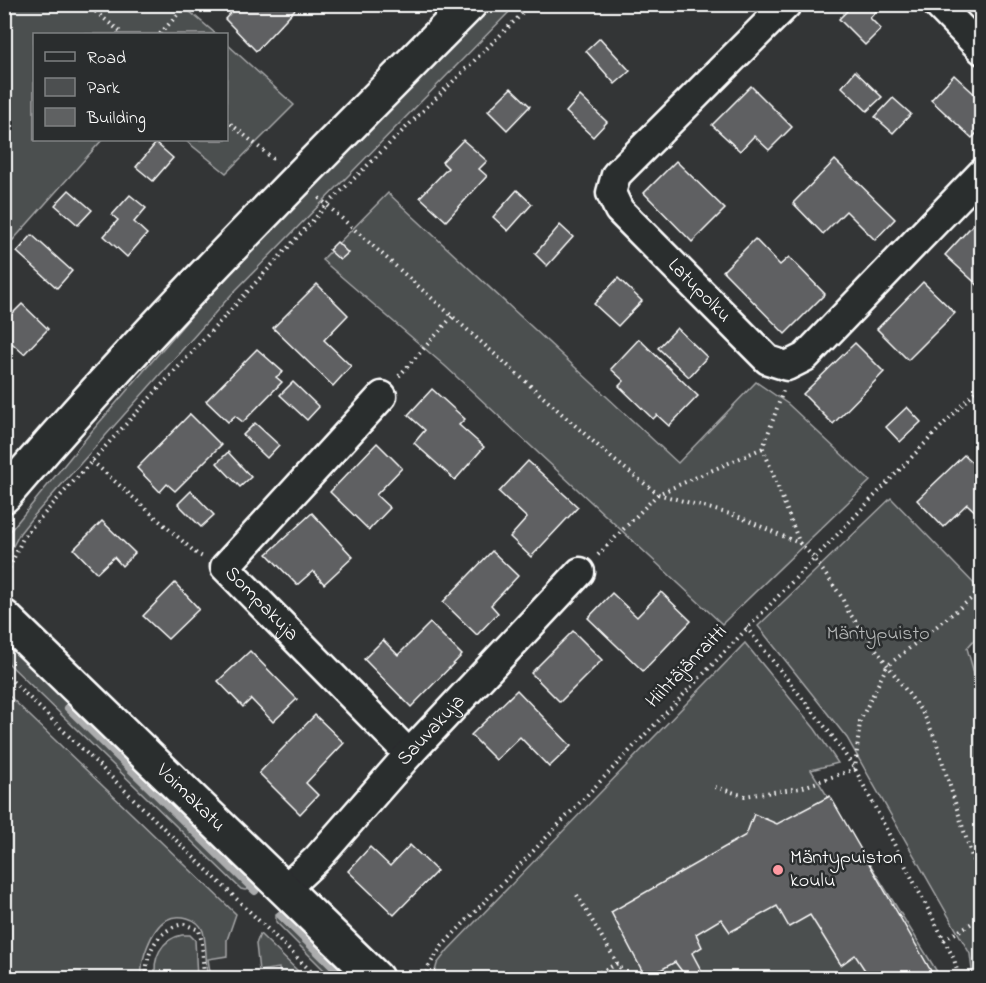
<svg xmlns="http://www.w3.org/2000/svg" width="986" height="983" font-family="'Indie Flower',sans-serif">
<rect width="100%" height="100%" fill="#333536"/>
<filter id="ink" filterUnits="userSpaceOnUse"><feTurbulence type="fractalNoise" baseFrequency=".0167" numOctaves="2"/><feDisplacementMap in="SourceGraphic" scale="12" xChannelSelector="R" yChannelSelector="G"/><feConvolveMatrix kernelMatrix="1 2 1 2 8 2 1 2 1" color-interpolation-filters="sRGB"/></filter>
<g filter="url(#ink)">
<g fill="#4c4f50" stroke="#a6a7a8" stroke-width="1.5">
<path d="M5,4L182,5L216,34H34V140H102L5,249Z"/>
<path d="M494,5H516L231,295L31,519L20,533L5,561V543L11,530L92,431L192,315L274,227Z"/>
<path d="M227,44L294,105L226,173L185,140H226Z"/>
<path d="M388,193L678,463L756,382L788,404L870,481L722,624L445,366L322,260Z"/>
<path d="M891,498L981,591V632L967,648L982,702L981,978H973L970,954L847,738L758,626Z"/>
<path d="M745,643L815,729L838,763L811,770L941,978H433L437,964L448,950Z"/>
<path d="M4,644L20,654L251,879L253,883L251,889L245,890L241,889L5,660Z"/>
<path d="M5,692L236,914L227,940V956L208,959L211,978H207C206,964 207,946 203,931C198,918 179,913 166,920C152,928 138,963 143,978H5Z"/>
<path d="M279,912L288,914L350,978H332L276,922V914Z"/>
<path d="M260,934L305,978H281L279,968L259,971L256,944Z"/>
<path d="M182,935H190L195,940L197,978H156C152,959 161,939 182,935Z"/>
</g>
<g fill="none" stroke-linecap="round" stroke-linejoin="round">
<g stroke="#abacad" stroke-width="8">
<path d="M68,708L255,891"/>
<path d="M280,915L344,978"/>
</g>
</g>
<g fill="#5f6162" stroke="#fff" stroke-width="1.5">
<path d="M239,4H300L256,51L225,19Z"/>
<path d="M841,4H883L870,18L881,29L865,45L839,19L847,11Z"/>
<path d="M600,38L630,71L615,84L586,51Z"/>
<path d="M855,71L882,97L867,111L842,87Z"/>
<path d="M954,75L982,101V128L972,138L931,100Z"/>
<path d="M751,86L792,127L769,150L754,136L740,151L712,125Z"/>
<path d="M511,88L530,106L507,130L488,111Z"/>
<path d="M580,96L607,122L593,137L566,112Z"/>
<path d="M893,98L911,114L893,133L875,117Z"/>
<path d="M463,140L487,161L479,169L487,176L446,221L420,197L448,168L442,162Z"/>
<path d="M156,143L173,158L153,181L136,167Z"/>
<path d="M835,160L895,219L875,240L846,211L823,234L793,203Z"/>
<path d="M676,161L725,209L692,242L644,193Z"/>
<path d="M69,190L92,210L78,225L55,205Z"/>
<path d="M517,190L532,204L508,231L493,217Z"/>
<path d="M130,195L146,208L134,222L147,234L127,257L104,236L118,220L112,215Z"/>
<path d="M982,215V289L945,255Z"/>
<path d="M560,225L573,237L547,266L535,254Z"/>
<path d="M32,235L72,271L57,288L17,252Z"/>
<path d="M755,239L780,265L789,257L825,294L785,334L723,271Z"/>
<path d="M337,242L348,253L340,260L329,250Z"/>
<path d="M618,278L642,301L618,326L594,304Z"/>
<path d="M923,282L955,313L908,360L877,329Z"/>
<path d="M317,284L348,315L324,340L351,366L333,386L273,328Z"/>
<path d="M22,304L48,329L24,354L4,336V322Z"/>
<path d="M677,328L707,357L689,377L658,348Z"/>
<path d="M639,339L698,396L669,426L657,415L653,419L619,386L624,381L611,369Z"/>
<path d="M855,343L884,372L833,424L803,394Z"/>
<path d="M257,349L283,372L276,377L282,382L243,422L235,416L228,422L206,401Z"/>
<path d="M293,382L319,407L307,420L280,395Z"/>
<path d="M432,389L465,419L459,425L484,447L455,480L414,443L425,430L408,415Z"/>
<path d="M907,407L921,422L900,442L886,427Z"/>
<path d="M190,414L221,445L175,491L167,484L160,492L137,468Z"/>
<path d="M255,423L279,445L267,458L243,435Z"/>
<path d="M377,443L402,468L376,495L390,508L369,530L330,492Z"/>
<path d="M228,452L251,477L240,487L217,463Z"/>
<path d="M964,455L982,472V518L967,504L943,527L917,500Z"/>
<path d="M528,461L578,507L531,557L510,537L527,518L499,492Z"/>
<path d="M191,491L214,515L201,527L178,504Z"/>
<path d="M312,513L353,557L324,584L313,571L297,585L267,554Z"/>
<path d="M102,521L135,553L122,566L114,557L97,573L74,549Z"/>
<path d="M492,551L518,576L491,605L498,613L477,635L443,602Z"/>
<path d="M175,583L199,609L168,639L143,616Z"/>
<path d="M661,592L691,621L643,671L588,618L612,593L637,617Z"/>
<path d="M430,623L462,655L411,707L364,659L383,640L398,655Z"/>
<path d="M573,631L602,660L560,702L531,673Z"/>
<path d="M250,651L297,699L273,722L251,699L243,707L218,681Z"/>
<path d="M517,690L571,746L549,767L520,737L496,760L471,735Z"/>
<path d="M315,715L344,743L306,783L318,795L300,814L259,773Z"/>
<path d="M830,796L935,978H870L855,955L841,965L810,915L789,927L777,906L730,932L721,919L696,934L702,947L692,953L701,970L687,978L675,962L646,978L611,912L746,835L754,814L777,824Z"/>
<path d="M410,845L437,871L394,915L348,871L370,847L390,866Z"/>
</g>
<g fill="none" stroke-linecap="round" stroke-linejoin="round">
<defs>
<g id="street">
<path id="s1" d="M787,4L616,175L611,193L619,210L768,360L787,366L805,357L982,173"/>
<path d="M937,4L982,50"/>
<path id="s2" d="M382,396L225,567L409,754"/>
<path id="s3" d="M285,889L317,859L409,754L580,572"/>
</g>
<g id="secondary">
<path d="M4,496C151,324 311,165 470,4"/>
<path id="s4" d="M4,617L376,978"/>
</g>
</defs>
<use href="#street" stroke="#fff" stroke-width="33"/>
<use href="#secondary" stroke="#fff" stroke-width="38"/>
<g stroke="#fff" stroke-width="4" stroke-dasharray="1.5 4.5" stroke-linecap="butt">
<path d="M86,4L123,34"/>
<path d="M160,34L187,4"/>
<path d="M226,120L277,162"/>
<path d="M319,198L614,460L658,494L737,516L801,544L813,557L841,596L848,611L924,715L935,738L982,889"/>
<path d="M399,376L453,316"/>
<path d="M783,391L763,448L800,544"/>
<path d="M92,461L197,554L203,557"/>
<path d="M598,555L658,494L763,448"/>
<path d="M4,579L24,536L92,461L327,205L532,4"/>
<path d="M746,627L833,737L855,769L954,959L959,978"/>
<path d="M4,673L318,978"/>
<path d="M715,787L745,796L800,788L855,769L860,721L887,666L982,590"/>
<path d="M577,895L626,978"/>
<path d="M944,940L982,917"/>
<path d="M147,978C144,954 158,928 184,924L199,930L202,943L204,978"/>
<path d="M425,978L428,967L442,946L982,384"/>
<path d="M589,978L618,963"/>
</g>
<use href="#street" stroke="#2a2d2e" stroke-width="28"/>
<use href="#secondary" stroke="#2a2d2e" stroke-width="33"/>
</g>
</g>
<circle fill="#ff9aa2" stroke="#2a2d2e" stroke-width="2" cx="778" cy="870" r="6"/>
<g text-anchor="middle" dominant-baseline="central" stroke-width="5" stroke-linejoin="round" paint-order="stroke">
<g font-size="20" fill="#fff" stroke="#2a2d2e">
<text stroke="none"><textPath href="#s1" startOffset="393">Latupolku</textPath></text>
<text stroke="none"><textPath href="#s2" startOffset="284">Sompakuja</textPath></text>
<text transform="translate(687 667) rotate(-46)">Hiihtäjänraitti</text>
<text stroke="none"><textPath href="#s3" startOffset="216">Sauvakuja</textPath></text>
<text stroke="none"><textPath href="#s4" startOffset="260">Voimakatu</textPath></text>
</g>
<g font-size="20" fill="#b7b9b9" stroke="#2a2d2e">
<text x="878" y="634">Mäntypuisto</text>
</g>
<g font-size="20" fill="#fff" stroke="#2a2d2e" text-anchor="start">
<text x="790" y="858">Mäntypuiston<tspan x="790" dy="23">koulu</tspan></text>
</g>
</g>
<rect width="986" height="983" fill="none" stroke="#2a2d2e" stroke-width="24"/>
<rect x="12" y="12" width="962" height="959" fill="none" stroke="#fff" stroke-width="2" filter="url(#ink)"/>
<rect x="33" y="33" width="195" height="108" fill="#2a2d2e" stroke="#7f8182" stroke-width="1.5"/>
<rect x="45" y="52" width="30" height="9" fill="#2a2d2e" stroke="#7f8182" stroke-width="1.5"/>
<text x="87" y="63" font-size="18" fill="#ffffff">Road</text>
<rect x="45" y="78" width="30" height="18" fill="#4c4f50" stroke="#7f8182" stroke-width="1.5"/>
<text x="87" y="93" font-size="18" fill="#ffffff">Park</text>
<rect x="45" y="108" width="30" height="18" fill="#5f6162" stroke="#7f8182" stroke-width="1.5"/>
<text x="87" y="123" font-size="18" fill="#ffffff">Building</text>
</svg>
